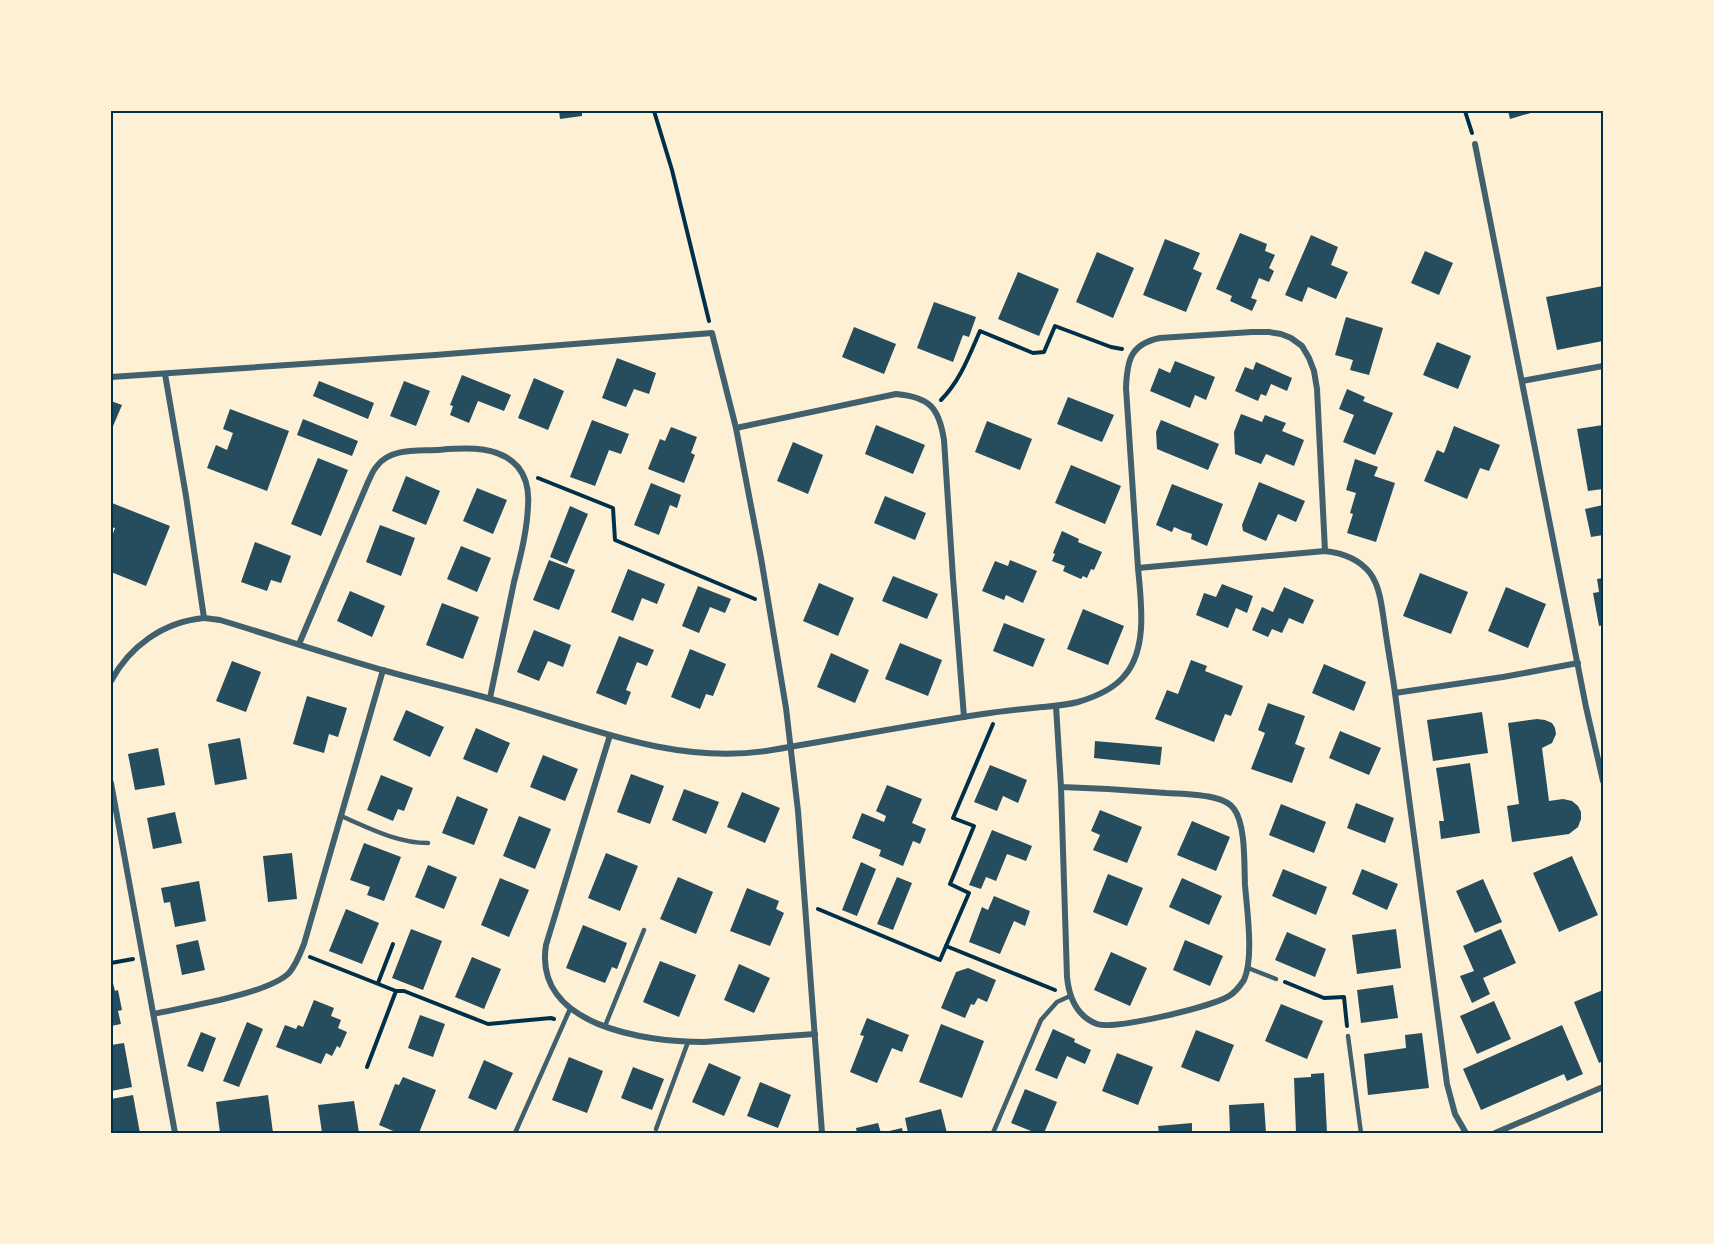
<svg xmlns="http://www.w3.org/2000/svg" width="1714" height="1244" font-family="'IBM Plex Sans',sans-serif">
<rect width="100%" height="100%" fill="#fdf0d5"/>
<g fill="#264d5e">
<path d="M559,111H582V116L560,119Z"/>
<path d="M1508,111H1534V112L1510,119Z"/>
<path d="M1240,233L1267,244L1265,251L1275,255L1269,268L1274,271L1269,282L1259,278L1251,298L1257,300L1252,311L1230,301L1232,296L1216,289Z"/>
<path d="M1311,235L1338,247L1331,265L1348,272L1336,299L1308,287L1302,302L1285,295Z"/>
<path d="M1165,239L1200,253L1193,269L1202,273L1186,312L1143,295Z"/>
<path d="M1425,251L1453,263L1439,295L1411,283Z"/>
<path d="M1097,252L1134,268L1113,318L1076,302Z"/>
<path d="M1018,272L1059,289L1039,336L998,319Z"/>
<path d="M1603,286V341L1557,350L1546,297Z"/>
<path d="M934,302L976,317L969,337L963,335L953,362L917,348Z"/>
<path d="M1346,317L1383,328L1369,375L1350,370L1353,360L1335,355Z"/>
<path d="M854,327L896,344L884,374L842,357Z"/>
<path d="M1437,342L1471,356L1458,389L1423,375Z"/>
<path d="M617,358L656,373L649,394L634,389L626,407L602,398Z"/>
<path d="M1175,361L1215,377L1206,400L1195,395L1190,408L1150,391L1159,368L1170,373Z"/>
<path d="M1256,362L1292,378L1287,391L1271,384L1266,396L1261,394L1258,401L1235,391L1245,367L1253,370Z"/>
<path d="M462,375L511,395L504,411L478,401L469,423L450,415L453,406L450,405Z"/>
<path d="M534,378L564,391L548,430L518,418Z"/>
<path d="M319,381L374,403L368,419L313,396Z"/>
<path d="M404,381L430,391L416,426L390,416Z"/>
<path d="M1347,389L1365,397L1363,401L1393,413L1375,455L1343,442L1354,415L1339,409Z"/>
<path d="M1068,397L1114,415L1102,442L1057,424Z"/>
<path d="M111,401L122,405L111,431Z"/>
<path d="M230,409L289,431L267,491L207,468L216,445L227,450L233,433L223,429Z"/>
<path d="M1241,414L1262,422L1265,415L1286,423L1282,431L1304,440L1294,466L1266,454L1261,464L1235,454L1234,432Z"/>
<path d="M303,419L358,441L352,456L297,435Z"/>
<path d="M592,420L629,434L621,454L609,450L595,486L570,477Z"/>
<path d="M1161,420L1219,444L1208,470L1157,449L1156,432Z"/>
<path d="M987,421L1032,439L1020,470L975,452Z"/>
<path d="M876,425L925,445L913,474L865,454Z"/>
<path d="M1603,425V489L1588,491L1577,429Z"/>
<path d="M1454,426L1500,445L1489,471L1480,468L1467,499L1424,481L1437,450L1444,453Z"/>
<path d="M671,427L697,437L691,453L695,455L684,483L648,469L660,439L665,441Z"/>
<path d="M793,442L823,455L808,494L777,481Z"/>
<path d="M318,458L348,470L321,536L291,524Z"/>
<path d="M1355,459L1378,467L1374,476L1395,483L1376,542L1347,533L1353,514L1350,513L1356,493L1346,490Z"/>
<path d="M1071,465L1121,486L1105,524L1055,503Z"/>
<path d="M406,476L440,491L426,525L392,511Z"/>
<path d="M1259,482L1305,501L1296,522L1278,514L1266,541L1243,531L1242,525Z"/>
<path d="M651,483L681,495L677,508L670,505L659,535L634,525Z"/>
<path d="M1172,484L1223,504L1207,546L1191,539L1192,534L1183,531L1174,527L1172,532L1156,525Z"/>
<path d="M477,488L507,500L493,534L463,521Z"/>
<path d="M885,496L926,513L915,540L874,523Z"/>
<path d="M112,503L170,526L146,586L111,572V539L115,528L111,527Z"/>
<path d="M1603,505V535L1591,537L1585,509Z"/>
<path d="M570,506L588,514L567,564L550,557Z"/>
<path d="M380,525L415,538L401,576L366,562Z"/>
<path d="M1062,531L1079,539L1078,542L1102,552L1094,570L1091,569L1087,578L1083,576L1081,579L1063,571L1065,566L1052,561L1055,554L1053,553Z"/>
<path d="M255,542L291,556L281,583L271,580L267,591L241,582Z"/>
<path d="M461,546L491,558L477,592L447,579Z"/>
<path d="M549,560L575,570L559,610L533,600Z"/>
<path d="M1010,560L1037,571L1023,603L1006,595L1004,600L982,591L995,561L1008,566Z"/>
<path d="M628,569L665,584L657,604L642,598L633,621L611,612Z"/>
<path d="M1420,573L1468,592L1451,634L1403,616Z"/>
<path d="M893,576L938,594L927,619L882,601Z"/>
<path d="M1603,578V625L1599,626L1593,593L1599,592L1597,579Z"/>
<path d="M819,583L854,598L838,636L803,621Z"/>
<path d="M1222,584L1253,596L1247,613L1236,608L1228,628L1196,615L1204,593L1216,597Z"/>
<path d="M698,586L731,599L725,613L710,607L699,633L682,626Z"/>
<path d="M1284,587L1314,600L1303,624L1289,618L1282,633L1272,629L1268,637L1252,630L1262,607L1273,612Z"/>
<path d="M1506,587L1546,604L1528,648L1488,631Z"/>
<path d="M350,591L385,606L372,637L337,621Z"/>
<path d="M442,603L479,617L463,659L426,645Z"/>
<path d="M1083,609L1124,626L1108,665L1067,649Z"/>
<path d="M1004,623L1045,639L1033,667L993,651Z"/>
<path d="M534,630L571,645L563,667L548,661L539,681L517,672Z"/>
<path d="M619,636L654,650L647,666L637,662L626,690L631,692L626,705L596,693Z"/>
<path d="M900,643L942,660L928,696L885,679Z"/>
<path d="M690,649L726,664L713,696L706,694L700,709L671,697Z"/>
<path d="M831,653L869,670L855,703L817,687Z"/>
<path d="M1191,660L1207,666L1205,671L1243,686L1231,716L1225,714L1214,742L1155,719L1167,690L1178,694Z"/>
<path d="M232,661L261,672L246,712L216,701Z"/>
<path d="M1324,664L1366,682L1354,711L1312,693Z"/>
<path d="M307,696L347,708L338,737L329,734L324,753L293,744Z"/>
<path d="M1268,703L1305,716L1295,744L1305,748L1292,783L1251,769L1265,733L1258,730Z"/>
<path d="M406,710L444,727L430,757L393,740Z"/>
<path d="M1482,712L1488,753L1433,761L1427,720Z"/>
<path d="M1537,719L1545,720L1552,723L1555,728L1556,734L1552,743L1542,748L1549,801L1563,799L1572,801L1578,806L1581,812V819L1578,827L1569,834L1512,842L1507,806L1519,804L1508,723Z"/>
<path d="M476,728L510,743L497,773L463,759Z"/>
<path d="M1340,731L1381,748L1369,775L1329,758Z"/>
<path d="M240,738L247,779L215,785L208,744Z"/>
<path d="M1095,741L1162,747L1160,765L1094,758Z"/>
<path d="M158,748L165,785L135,790L128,754Z"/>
<path d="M543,755L578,769L565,801L530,787Z"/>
<path d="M1470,763L1480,833L1441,839L1439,821H1444L1436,768Z"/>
<path d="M990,765L1027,780L1018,803L1003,796L997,811L974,802Z"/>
<path d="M631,774L664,786L650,824L617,812Z"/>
<path d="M381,775L413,788L404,811L398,809L393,821L367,810Z"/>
<path d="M887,785L922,799L912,823L926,829L920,844L913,841L903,866L879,856L881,850L852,838L862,813L884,822L886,816L876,811Z"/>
<path d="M684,789L719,802L706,834L672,820Z"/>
<path d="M742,792L780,808L765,843L727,827Z"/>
<path d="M457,796L488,809L474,845L442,833Z"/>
<path d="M1356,803L1394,818L1385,843L1347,828Z"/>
<path d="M1281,804L1326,822L1314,853L1269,835Z"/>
<path d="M1100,810L1142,827L1127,863L1093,850L1100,835L1091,831Z"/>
<path d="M175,812L182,843L153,849L147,818Z"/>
<path d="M519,816L551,829L535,869L503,856Z"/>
<path d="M1192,821L1230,837L1216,871L1177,855Z"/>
<path d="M992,830L1032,846L1026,861L1007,854L996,881L986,877L981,889L969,885Z"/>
<path d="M364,843L401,857L384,901L367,895L370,887L350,880Z"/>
<path d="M292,853L297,899L268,902L263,856Z"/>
<path d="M606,853L638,866L620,911L588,898Z"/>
<path d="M1572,856L1598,915L1559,932L1533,873Z"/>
<path d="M861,862L876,869L857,916L842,910Z"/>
<path d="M428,865L457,877L444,909L415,897Z"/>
<path d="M1283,869L1327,887L1316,915L1272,896Z"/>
<path d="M1362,869L1398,884L1387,910L1352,894Z"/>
<path d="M1108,874L1143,888L1127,926L1093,912Z"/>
<path d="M678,877L713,892L696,934L660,919Z"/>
<path d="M897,877L912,883L893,930L877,924Z"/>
<path d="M500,878L529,890L509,937L481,925Z"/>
<path d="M1182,878L1222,896L1209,925L1169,907Z"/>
<path d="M1483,879L1502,922L1475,933L1456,891Z"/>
<path d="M199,881L206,921L175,927L170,902L164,903L161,888Z"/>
<path d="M747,888L779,901L776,909L784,913L770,946L730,931Z"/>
<path d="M994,896L1030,911L1025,926L1014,921L1000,954L969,942L982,907L988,910Z"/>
<path d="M346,909L379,923L362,964L329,951Z"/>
<path d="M583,925L627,943L617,969L612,967L605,983L566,968Z"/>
<path d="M411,929L442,941L423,990L392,978Z"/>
<path d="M1396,929L1401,968L1357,974L1352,935Z"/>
<path d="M1501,929L1516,963L1483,978L1490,994L1472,1003L1460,976L1474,971L1463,946Z"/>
<path d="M1287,932L1326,949L1315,977L1275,960Z"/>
<path d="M198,940L205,970L182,975L176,945Z"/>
<path d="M1185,940L1223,956L1210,986L1173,970Z"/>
<path d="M1111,952L1147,968L1130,1006L1094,990Z"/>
<path d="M472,957L501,969L484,1009L455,997Z"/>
<path d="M660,961L696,975L679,1017L643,1002Z"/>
<path d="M739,964L770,978L754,1013L724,1000Z"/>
<path d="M968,968L996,980L987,1002L978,998L974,1005L971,1004L965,1018L941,1008L956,972Z"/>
<path d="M111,975L115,991L118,990L122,1010L118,1011L121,1024L111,1026Z"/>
<path d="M1393,985L1398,1018L1361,1023L1357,990Z"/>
<path d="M1603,990V1061L1599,1063L1574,1002Z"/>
<path d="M314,1000L334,1008L331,1016L341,1020L338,1028L347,1032L340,1048L337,1046L332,1056L326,1053L321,1064L276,1047L285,1025L296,1029L298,1025L303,1027Z"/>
<path d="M1494,1001L1511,1039L1477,1054L1460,1016Z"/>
<path d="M1281,1004L1323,1021L1307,1059L1265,1041Z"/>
<path d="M420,1015L445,1024L433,1057L408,1048Z"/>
<path d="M867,1018L909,1035L902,1052L892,1048L877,1083L850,1072L864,1036L860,1035Z"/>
<path d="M247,1022L263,1029L239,1087L223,1081Z"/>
<path d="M941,1024L984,1041L962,1098L919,1082Z"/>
<path d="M1562,1025L1583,1074L1567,1081L1564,1074L1481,1110L1463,1069Z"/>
<path d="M1053,1029L1075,1039L1074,1042L1091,1050L1085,1064L1067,1056L1057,1079L1035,1070Z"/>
<path d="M1196,1030L1234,1045L1219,1082L1181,1067Z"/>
<path d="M201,1032L216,1038L203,1072L187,1066Z"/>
<path d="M1422,1033L1429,1088L1368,1095L1364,1054L1406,1048L1405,1035Z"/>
<path d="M124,1043L132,1087L111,1091V1045Z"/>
<path d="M1117,1053L1153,1067L1138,1105L1102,1091Z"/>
<path d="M569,1057L603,1071L587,1113L552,1100Z"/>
<path d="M484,1060L513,1073L496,1110L468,1098Z"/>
<path d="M709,1063L741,1077L724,1116L692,1102Z"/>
<path d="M633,1067L664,1079L652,1110L621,1098Z"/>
<path d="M1324,1073L1327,1133H1296L1294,1078L1311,1077V1074Z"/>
<path d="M403,1077L436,1090L419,1133H398L379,1125L395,1084L399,1085Z"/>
<path d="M760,1082L791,1095L778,1128L747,1116Z"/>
<path d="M1025,1089L1057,1102L1044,1133H1036L1011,1123Z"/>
<path d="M133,1095L140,1133H111V1099Z"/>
<path d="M268,1095L273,1133H220L216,1102Z"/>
<path d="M354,1101L359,1133H322L318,1105Z"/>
<path d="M1264,1103L1266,1133H1230L1229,1105Z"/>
<path d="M941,1109L947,1133H908L905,1118Z"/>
<path d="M878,1123L881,1133H857L856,1128Z"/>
<path d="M1192,1123V1133H1159L1158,1126Z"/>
<path d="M902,1128L903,1133H885V1132Z"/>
</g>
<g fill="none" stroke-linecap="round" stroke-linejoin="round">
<g stroke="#003049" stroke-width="4">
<path d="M654,111L672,170L709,321"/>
<path d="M1465,111L1472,133"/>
<path d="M941,400C960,381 969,356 980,331L1033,353L1044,352L1055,326L1111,347L1122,349"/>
<path d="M538,478L613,508L615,540L755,599"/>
<path d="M818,909L940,960L946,946L1055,990"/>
<path d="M946,946L969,893L950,884L974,826L953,818L993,724"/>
<path d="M310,957L396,991L367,1067"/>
<path d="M111,963L133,959"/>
<path d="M1285,982L1324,998L1344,997L1347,1026"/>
<path d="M378,983L393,944"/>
<path d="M396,991H404L488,1024L551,1018L554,1019"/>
</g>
<g stroke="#3f606c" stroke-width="4.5">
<path d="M341,816C369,828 397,843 428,843"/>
<path d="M1248,968L1276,979"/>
<path d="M605,1026L644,930"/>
<path d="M1348,1036L1361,1133"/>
<path d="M656,1129L688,1042"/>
<path d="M515,1133L570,1009"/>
<path d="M993,1133L1041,1020L1057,1002L1070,996"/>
</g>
<g stroke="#3f606c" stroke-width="6">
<path d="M1475,144L1586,707L1603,781"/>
<path d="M111,377L435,355L712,333L736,428L761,558L786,708L798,811L822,1133"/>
<path d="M1522,381L1603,366"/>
<path d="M736,428L896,394C930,397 939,408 944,440L953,578L964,717"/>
<path d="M1138,568L1126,388C1127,361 1130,344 1160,338L1252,332H1269L1281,334L1291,338L1302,346L1309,358L1314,371L1317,389L1325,551"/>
<path d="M204,618L220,620C276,637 330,655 386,671C421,681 456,689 491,699C581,724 670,765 766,751C838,739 910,725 983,714C1002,711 1022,709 1042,707C1054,706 1067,705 1078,702C1095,697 1114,689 1125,675C1148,648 1141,601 1138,568L1325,551C1342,553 1359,559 1370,573C1381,588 1382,610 1385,628C1388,650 1392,671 1395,693L1503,677L1578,663"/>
<path d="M299,644L368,482C371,476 373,470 377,466C390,448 417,451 436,450C464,448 498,444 518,467C527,478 529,493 528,506C527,532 520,558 514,582C506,621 498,660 490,698"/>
<path d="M111,681C130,646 163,622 204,618L186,496L165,374"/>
<path d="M1395,693L1447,1084L1455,1114L1466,1133"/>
<path d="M1056,706L1061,787L1067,977C1069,997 1076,1016 1097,1024C1115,1030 1211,1007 1229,996C1236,992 1240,986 1244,980C1254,958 1247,910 1245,885C1244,865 1246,825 1234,809C1230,803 1223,800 1215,798C1200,794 1182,794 1166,793C1131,790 1096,788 1061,787"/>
<path d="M610,735L546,945C533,1026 645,1042 704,1042L815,1034"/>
<path d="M111,783L175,1133"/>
<path d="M154,1014C185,1007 268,994 289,973C296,965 300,954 304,944L383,670"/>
<path d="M1495,1133L1603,1087"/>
</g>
</g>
<rect width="1714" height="1244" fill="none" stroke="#fdf0d5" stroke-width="225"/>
<rect x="112" y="112" width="1490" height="1020" fill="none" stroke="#003049" stroke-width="2"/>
</svg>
